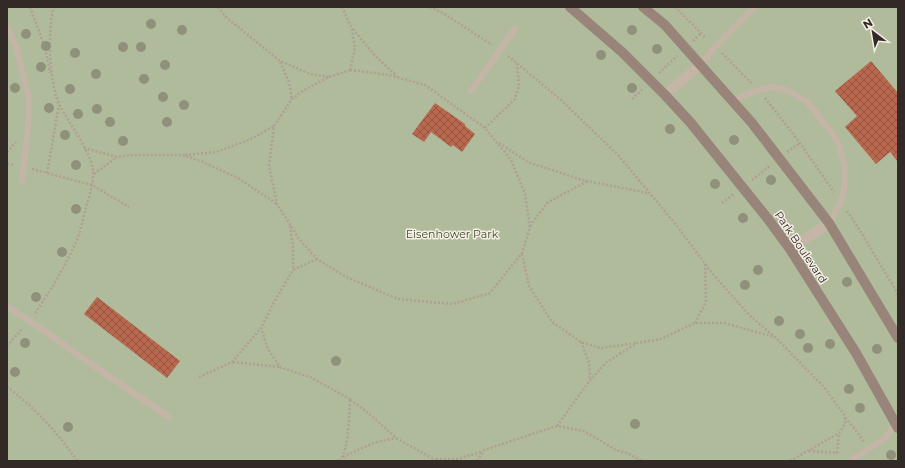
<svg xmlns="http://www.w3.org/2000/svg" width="905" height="468" font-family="Montserrat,sans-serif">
<defs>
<pattern id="building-cross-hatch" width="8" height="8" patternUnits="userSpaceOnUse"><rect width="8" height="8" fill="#b8684e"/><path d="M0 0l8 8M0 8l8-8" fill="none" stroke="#965641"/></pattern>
</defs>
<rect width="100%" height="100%" fill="#eee5da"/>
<rect fill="#b0bb9c" x="7" y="7" width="891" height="454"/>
<g fill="url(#building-cross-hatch)">
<path d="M871,61L898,93V162L890,152L876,164L845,127L857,116L835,91Z"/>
<path d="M435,103L465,124V126L475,134L462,152L453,145L451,147L431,132L424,142L412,134Z"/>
<path d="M97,297L180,361L167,378L84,314Z"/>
</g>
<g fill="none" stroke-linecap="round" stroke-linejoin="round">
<g stroke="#b09f92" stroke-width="2.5" stroke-dasharray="2 2" stroke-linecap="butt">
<path d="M30,7L45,48L50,73"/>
<path d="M218,7L227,18L280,61L310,74L329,77"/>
<path d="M342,7L352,29L355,48L350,70"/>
<path d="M430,7L443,13L492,45"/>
<path d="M675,7L705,37"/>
<path d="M353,29L375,56L397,76"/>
<path d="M693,41L701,33"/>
<path d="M722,53L752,84"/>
<path d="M508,56L561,100L618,155L677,226L712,273L749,315L776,338L824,387L845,416V424L839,433L790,461"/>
<path d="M280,62L289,82L292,99"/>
<path d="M350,70L389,75L425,85L485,128L511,160L525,194L530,227L522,253L490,293L452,304L398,299L346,277L317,259L299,239L277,204L269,166L274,126L292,99L304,90L329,77Z"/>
<path d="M659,73L677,56"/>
<path d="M765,98L797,139L834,192"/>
<path d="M632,99L643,89"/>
<path d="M485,128L515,99L519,85L517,63"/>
<path d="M499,143L528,162L582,180L648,193"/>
<path d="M84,148L117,157L131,155H183L203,162L238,178L277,204"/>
<path d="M7,152L16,142"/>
<path d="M787,152L800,143"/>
<path d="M185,155L216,152L251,139L274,126"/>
<path d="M7,164L13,165"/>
<path d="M32,169L92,185L129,207"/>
<path d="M47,173L59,105"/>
<path d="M94,174L117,157"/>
<path d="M752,180L771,165"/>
<path d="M722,203L734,194"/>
<path d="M847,211L859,229L898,294"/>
<path d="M290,226L293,246V270"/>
<path d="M530,226L548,202L588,181"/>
<path d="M522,254L529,286L552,322L581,342L601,348L636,343"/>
<path d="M317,259L293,270L274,302L261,328L268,349L280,367L310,377L350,399"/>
<path d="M35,313C50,292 64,268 75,244C81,232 83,217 87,204C90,194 93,183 93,174C94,155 69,124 60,106C49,85 47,29 54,7"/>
<path d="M695,323L706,302L705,264"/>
<path d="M581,342L589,363L590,379"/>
<path d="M7,346L23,328"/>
<path d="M233,362L280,367"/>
<path d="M199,377L232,362L261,328"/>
<path d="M7,387C33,406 60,435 77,461"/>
<path d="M845,418L855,429L864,442"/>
<path d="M557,426L590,380L607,362L637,343L661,339L695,323H724L774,337"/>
<path d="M809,451L837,453L839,433"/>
<path d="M343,457L373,443L396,438"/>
<path d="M436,459H458L483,451"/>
<path d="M340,461C349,448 349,415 350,399L374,418L396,438L437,461"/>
<path d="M477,461L484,450L557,426L584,431L616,450L627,453L642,461"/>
</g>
<g stroke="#c5b5a7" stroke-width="6">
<path d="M7,27L16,47L29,98L28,129L22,181"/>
<path d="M701,64L715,47L754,7"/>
<path d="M471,91L515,29"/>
<path d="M732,100L759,90L774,87L789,91L807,102L832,133L839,145L845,168L844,189L841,202L829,223"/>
<path d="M7,307L30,321L81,357L169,417"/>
<path d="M850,461L886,438L895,422"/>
</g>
<g stroke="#c5b5a7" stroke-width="10">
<path d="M665,95L701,64"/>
<path d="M790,249L829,223"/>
</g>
<g stroke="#988479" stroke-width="10">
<path d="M570,7L622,52L665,95L690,122L768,219L790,249L856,353L898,428"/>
<path d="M643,7L665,25L752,123L829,223L898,338"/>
</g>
</g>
<g fill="#8f917b">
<circle cx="151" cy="24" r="5"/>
<circle cx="182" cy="30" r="5"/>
<circle cx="632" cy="30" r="5"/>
<circle cx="26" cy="34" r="5"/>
<circle cx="46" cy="46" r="5"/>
<circle cx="123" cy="47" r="5"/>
<circle cx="141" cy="47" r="5"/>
<circle cx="657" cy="49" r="5"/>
<circle cx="75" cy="53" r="5"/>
<circle cx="601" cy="55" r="5"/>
<circle cx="165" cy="65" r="5"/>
<circle cx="41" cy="67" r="5"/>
<circle cx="96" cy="74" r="5"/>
<circle cx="144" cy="79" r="5"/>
<circle cx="15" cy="88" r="5"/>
<circle cx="632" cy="88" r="5"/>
<circle cx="70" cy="89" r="5"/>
<circle cx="163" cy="97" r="5"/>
<circle cx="184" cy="105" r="5"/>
<circle cx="49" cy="108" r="5"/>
<circle cx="97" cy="109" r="5"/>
<circle cx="78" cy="114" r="5"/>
<circle cx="110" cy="122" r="5"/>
<circle cx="167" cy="122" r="5"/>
<circle cx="670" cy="129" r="5"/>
<circle cx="65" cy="135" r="5"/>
<circle cx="734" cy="140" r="5"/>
<circle cx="123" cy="141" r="5"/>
<circle cx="76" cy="165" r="5"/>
<circle cx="771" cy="180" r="5"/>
<circle cx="715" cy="184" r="5"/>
<circle cx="76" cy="209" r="5"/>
<circle cx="743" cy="218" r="5"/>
<circle cx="62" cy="252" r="5"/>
<circle cx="758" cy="270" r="5"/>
<circle cx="847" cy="282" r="5"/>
<circle cx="745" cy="285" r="5"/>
<circle cx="36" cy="297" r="5"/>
<circle cx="779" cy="321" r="5"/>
<circle cx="800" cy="334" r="5"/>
<circle cx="25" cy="343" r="5"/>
<circle cx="830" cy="344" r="5"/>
<circle cx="808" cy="348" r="5"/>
<circle cx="877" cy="349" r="5"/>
<circle cx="336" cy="361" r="5"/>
<circle cx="15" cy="372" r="5"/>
<circle cx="849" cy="389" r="5"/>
<circle cx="860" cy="408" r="5"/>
<circle cx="635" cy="424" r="5"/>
<circle cx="68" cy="427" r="5"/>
<circle cx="891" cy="455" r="5"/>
</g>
<g text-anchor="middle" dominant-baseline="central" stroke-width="3" stroke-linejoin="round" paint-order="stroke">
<g font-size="11" fill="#414d2d" stroke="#f6efe5">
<text x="452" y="234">Eisenhower Park</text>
</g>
<g font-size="11" fill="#322a27" stroke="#f6efe5">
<text transform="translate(801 247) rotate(56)">Park Boulevard</text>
</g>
</g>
<rect width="905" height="468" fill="none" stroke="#322a27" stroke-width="16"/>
<g transform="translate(873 32) rotate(329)" stroke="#f6efe5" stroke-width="3" paint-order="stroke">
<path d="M0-3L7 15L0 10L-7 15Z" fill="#322a27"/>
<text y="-6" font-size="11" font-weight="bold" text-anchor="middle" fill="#322a27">N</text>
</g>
</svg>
